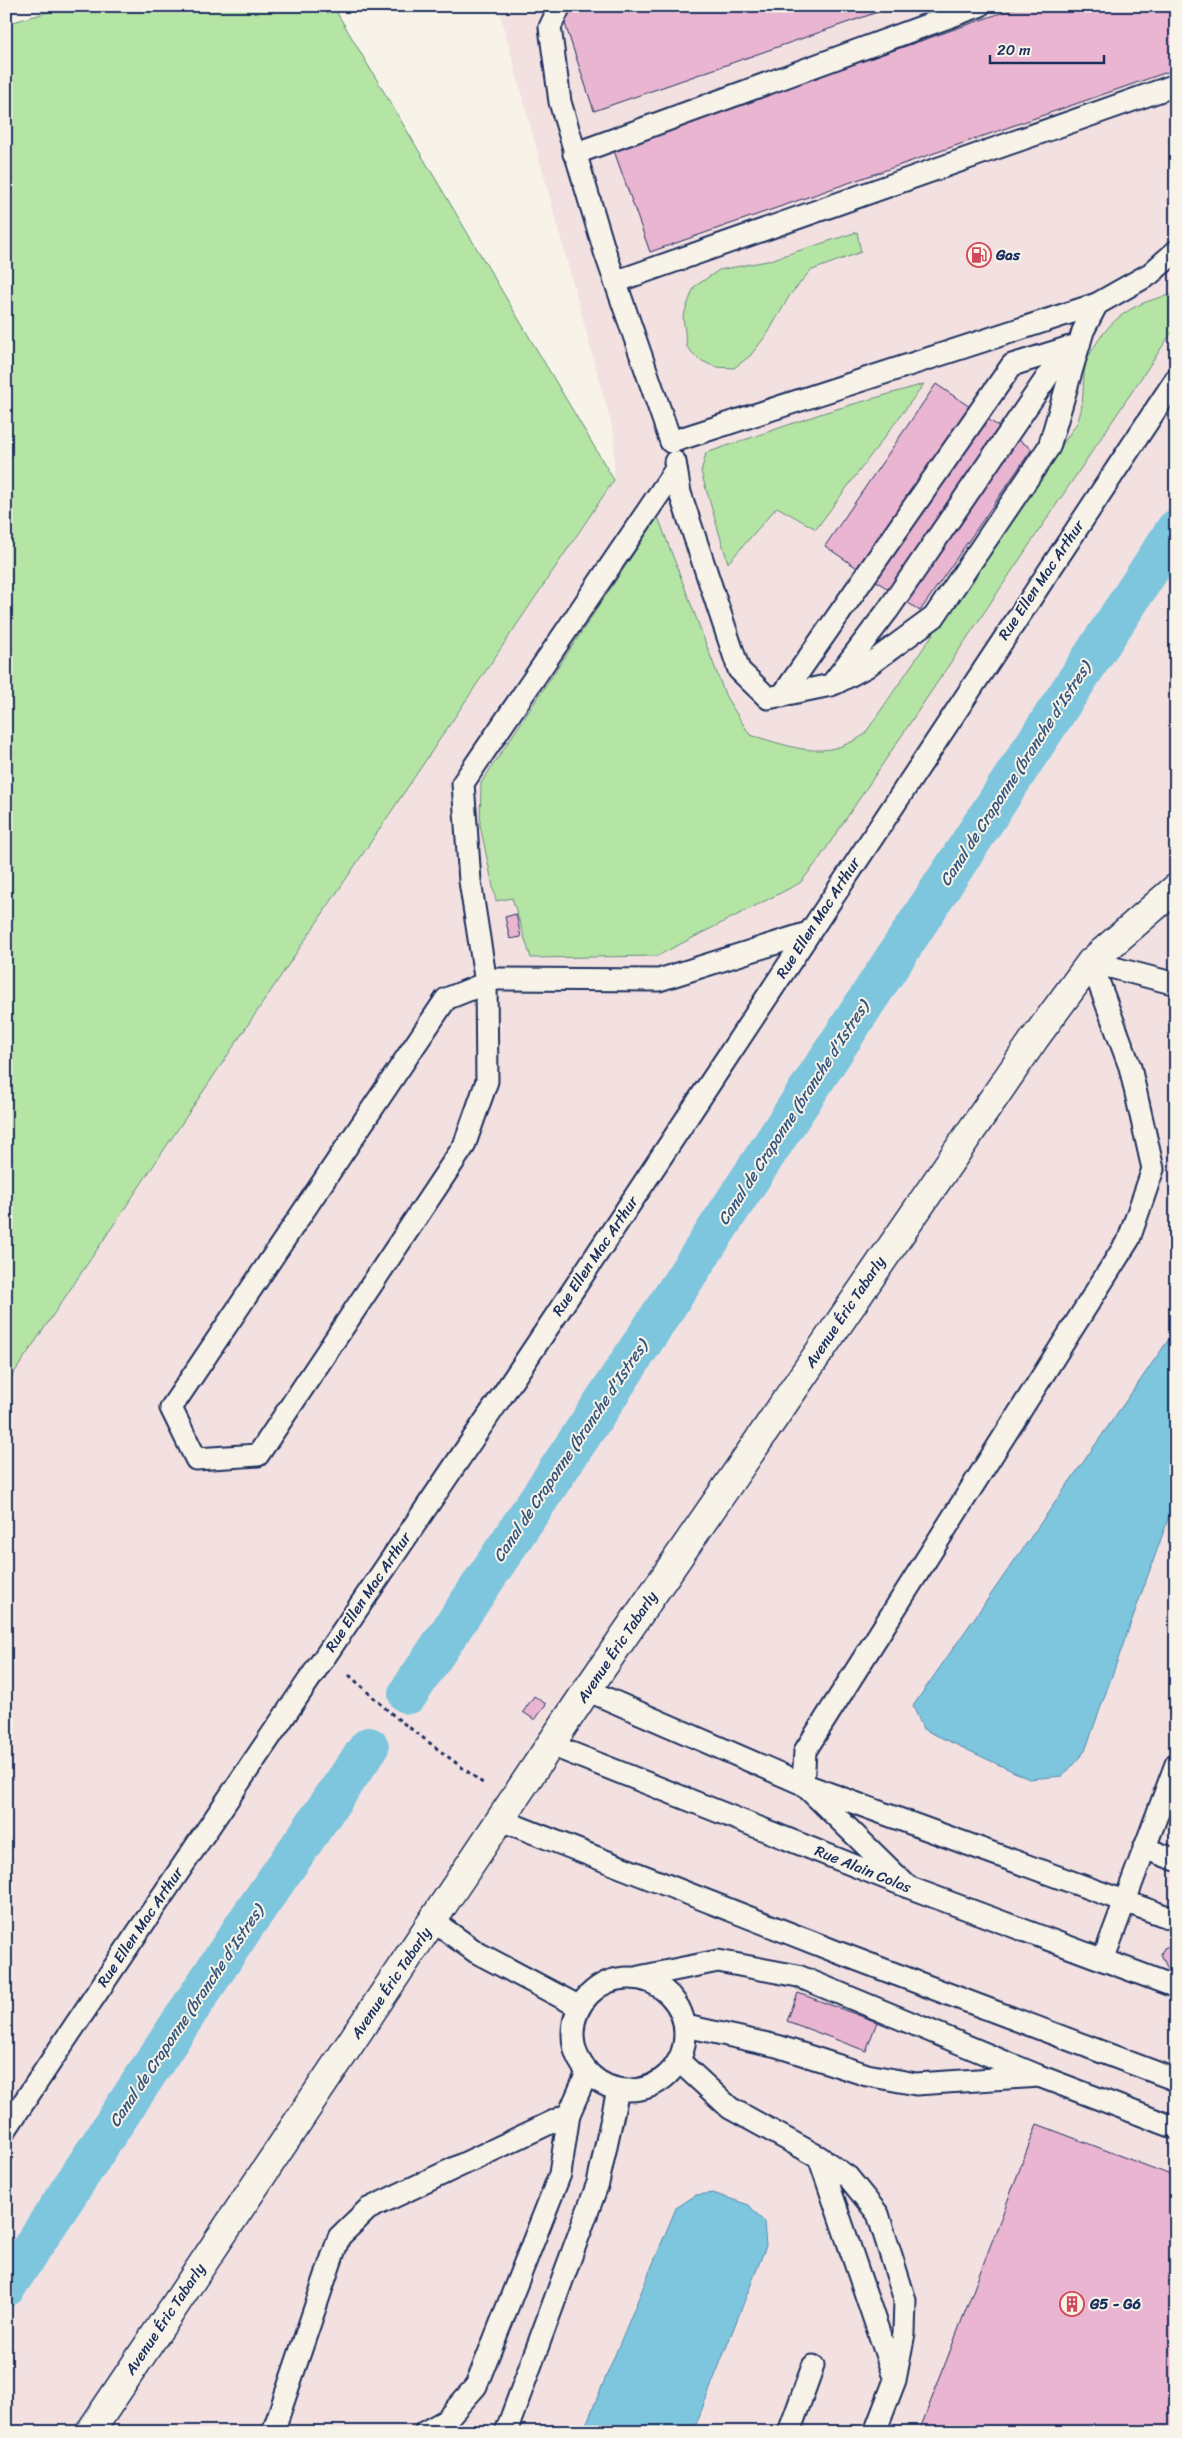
<svg xmlns="http://www.w3.org/2000/svg" width="1182" height="2438" font-family="Sriracha,sans-serif">
<rect width="100%" height="100%" fill="#f7f3e8"/>
<filter id="ink" filterUnits="userSpaceOnUse"><feTurbulence type="fractalNoise" baseFrequency=".02" numOctaves="2"/><feDisplacementMap in="SourceGraphic" scale="10" xChannelSelector="R" yChannelSelector="G"/><feConvolveMatrix kernelMatrix="1 2 1 2 8 2 1 2 1" color-interpolation-filters="sRGB"/></filter>
<g filter="url(#ink)">
<path fill="#f3e0e1" d="M498,6H1176V2432H6V1385L614,480V434Z"/>
<g fill="#b5e5a4" stroke="#688a81">
<path d="M70,6H333L614,480L6,1385V24Z"/>
<path d="M857,232L861,252L810,271L790,295L768,333L750,356L734,368L715,367L698,359L687,347L683,317L694,287L719,270L767,261Z"/>
<path d="M1176,294V326L817,862L800,883L657,956L531,958L512,898L496,901L480,825L481,783L658,517L726,697L750,735C795,747 821,762 864,735L1077,423C1085,405 1082,385 1085,366C1086,360 1090,354 1093,349C1113,314 1138,301 1176,294Z"/>
<path d="M924,384L816,529L777,507L728,563L701,472L706,453L826,412Z"/>
</g>
<g fill="#7dc6de" stroke="#568aab">
<path d="M1176,1329V1497L1085,1751L1063,1776L1029,1779L923,1729L913,1706Z"/>
<path d="M713,2193L749,2205L764,2222L766,2246L693,2432H583L676,2208L696,2195Z"/>
</g>
<g fill="none" stroke-linecap="round" stroke-linejoin="round">
<g stroke="#7dc6de" stroke-width="40">
<path d="M408,1694L595,1415L1176,529"/>
<path d="M6,2287L245,1925L369,1747"/>
</g>
</g>
<g fill="#e9b5d1" stroke="#1b2f5e">
<path d="M559,6H895L594,111Z"/>
<path d="M1021,6H1176V69L650,252L613,148Z"/>
<path d="M936,384L1032,449L920,611L825,546Z"/>
<path d="M516,914L521,937L510,939L505,917Z"/>
<path d="M534,1696L546,1704L535,1720L523,1712Z"/>
<path d="M1176,1943V1975L1169,1972L1161,1954L1164,1948Z"/>
<path d="M798,1993L877,2022L866,2051L787,2021Z"/>
<path d="M1037,2124L1176,2177V2432H919Z"/>
</g>
<g fill="none" stroke-linecap="round" stroke-linejoin="round">
<defs>
<g id="lane">
<path d="M560,6L550,27L560,102L605,252L671,442L1097,304L1150,274L1176,251"/>
<path d="M574,154L979,6"/>
<path d="M615,282L1176,85"/>
<path d="M675,462L680,493L739,670L768,698L831,685L888,610L1067,348L1079,345"/>
<path d="M676,469L463,783L470,881L486,983L487,1081L464,1146L258,1455L196,1459L171,1408L446,999L496,979L659,980L808,933"/>
<path d="M836,683L866,667L934,617L1049,447L1083,331L1097,304"/>
<path d="M782,696L1012,365L1067,348"/>
<path d="M1091,962L1176,984"/>
<path d="M587,1690L803,1784L1176,1920"/>
<path d="M551,1745L908,1887L1176,1987"/>
<path d="M501,1820L837,1952L1176,2080"/>
<path d="M1144,1848L1176,1860"/>
<path d="M908,1887L803,1784L805,1751L1129,1239L1153,1169L1130,1067L1091,962"/>
<path d="M433,1921L476,1952L578,2006"/>
<path d="M1103,1960L1176,1764"/>
<path d="M639,1977L718,1961L798,1976L1039,2076L916,2084L867,2075L777,2046L686,2026"/>
<circle cx="629" cy="2034" r="56"/>
<path d="M679,2061L730,2108L819,2157"/>
<path d="M1039,2076L1176,2128"/>
<path d="M6,2129C193,1846 387,1569 575,1287C776,985 973,681 1176,379"/>
<path d="M273,2432L339,2237L368,2209L569,2114"/>
<path d="M425,2432L445,2421L476,2386L560,2174L569,2114L587,2073"/>
<path d="M506,2432L598,2183L618,2090"/>
<path d="M789,2432L813,2366"/>
<path d="M875,2432L895,2380L904,2333L905,2300L878,2214L848,2177L819,2157L895,2380"/>
</g>
<path id="street" d="M90,2432L587,1690L1035,1038L1091,962L1176,888"/>
</defs>
<use href="#lane" stroke="#1b2f5e" stroke-width="25"/>
<use href="#street" stroke="#1b2f5e" stroke-width="31"/>
<path stroke="#1b2f5e" stroke-width="3" stroke-dasharray="4 4" stroke-linecap="butt" d="M349,1675L394,1716L484,1784"/>
<use href="#lane" stroke="#f7f3e8" stroke-width="21"/>
<use href="#street" stroke="#f7f3e8" stroke-width="28"/>
</g>
</g>
<defs>
<symbol id="fuel-ring" viewBox="-11 -11 22 22"><circle r="9.5" fill="#f7f3e8" stroke="#d1495b" stroke-width="1.5"/><path d="M-5.5-6h7V0h2V4h1.3V-2.5L3-4.5l.8-.8L6-3V5H2.5V1h-1V6h-7ZM-4.2-4.7v3.2H.2V-4.7Z" fill="#d1495b"/></symbol>
<symbol id="building-ring" viewBox="-11 -11 22 22"><circle r="9.5" fill="#f7f3e8" stroke="#d1495b" stroke-width="1.5"/><path d="M-4-6H4V6H1V3H-1V6H-4ZM-2.5-4.3h1.7v1.8h-1.7ZM.8-4.3h1.7v1.8H.8ZM-2.5-1h1.7V.8h-1.7ZM.8-1h1.7V.8H.8Z" fill="#d1495b"/></symbol>
</defs>
<g fill-rule="evenodd">
<use href="#fuel-ring" x="965" y="241" width="28" height="28"/>
<use href="#building-ring" x="1058" y="2290" width="28" height="28"/>
</g>
<g text-anchor="middle" dominant-baseline="central" stroke-width="4" stroke-linejoin="round" paint-order="stroke">
<g font-size="15" font-weight="bold" fill="#1b2f5e" stroke="#f7f3e8" text-anchor="start">
<text x="996" y="255">Gas</text>
<text x="1090" y="2304">G5 - G6</text>
</g>
<g font-size="15" fill="#1b2f5e" stroke="#f7f3e8">
<text transform="translate(1041 580) rotate(-56)">Rue Ellen Mac Arthur</text>
<text transform="translate(818 918) rotate(-57)">Rue Ellen Mac Arthur</text>
<text transform="translate(595 1256) rotate(-56)">Rue Ellen Mac Arthur</text>
<text transform="translate(845 1312) rotate(-56)">Avenue Éric Tabarly</text>
<text transform="translate(368 1592) rotate(-56)">Rue Ellen Mac Arthur</text>
<text transform="translate(617 1647) rotate(-56)">Avenue Éric Tabarly</text>
<text transform="translate(863 1869) rotate(22)">Rue Alain Colas</text>
<text transform="translate(140 1927) rotate(-56)">Rue Ellen Mac Arthur</text>
<text transform="translate(391 1983) rotate(-56)">Avenue Éric Tabarly</text>
<text transform="translate(165 2319) rotate(-56)">Avenue Éric Tabarly</text>
</g>
<g font-size="16" font-style="italic" fill="#34557e" stroke="#f7f3e8">
<text transform="translate(1015 774) rotate(-57)">Canal de Craponne (branche d'Istres)</text>
<text transform="translate(793 1113) rotate(-57)">Canal de Craponne (branche d'Istres)</text>
<text transform="translate(570 1451) rotate(-56)">Canal de Craponne (branche d'Istres)</text>
<text transform="translate(186 2016) rotate(-56)">Canal de Craponne (branche d'Istres)</text>
</g>
</g>
<rect width="1182" height="2438" fill="none" stroke="#f7f3e8" stroke-width="25"/>
<rect x="12" y="12" width="1157" height="2413" fill="none" stroke="#1b2f5e" stroke-width="2" filter="url(#ink)"/>
<path d="M990 55v8h114v-8" fill="none" stroke="#1b2f5e" stroke-width="2.5"/>
<text x="997" y="55" font-size="15" fill="#1b2f5e" stroke="#f7f3e8" stroke-width="4" paint-order="stroke">20 m</text>
</svg>
